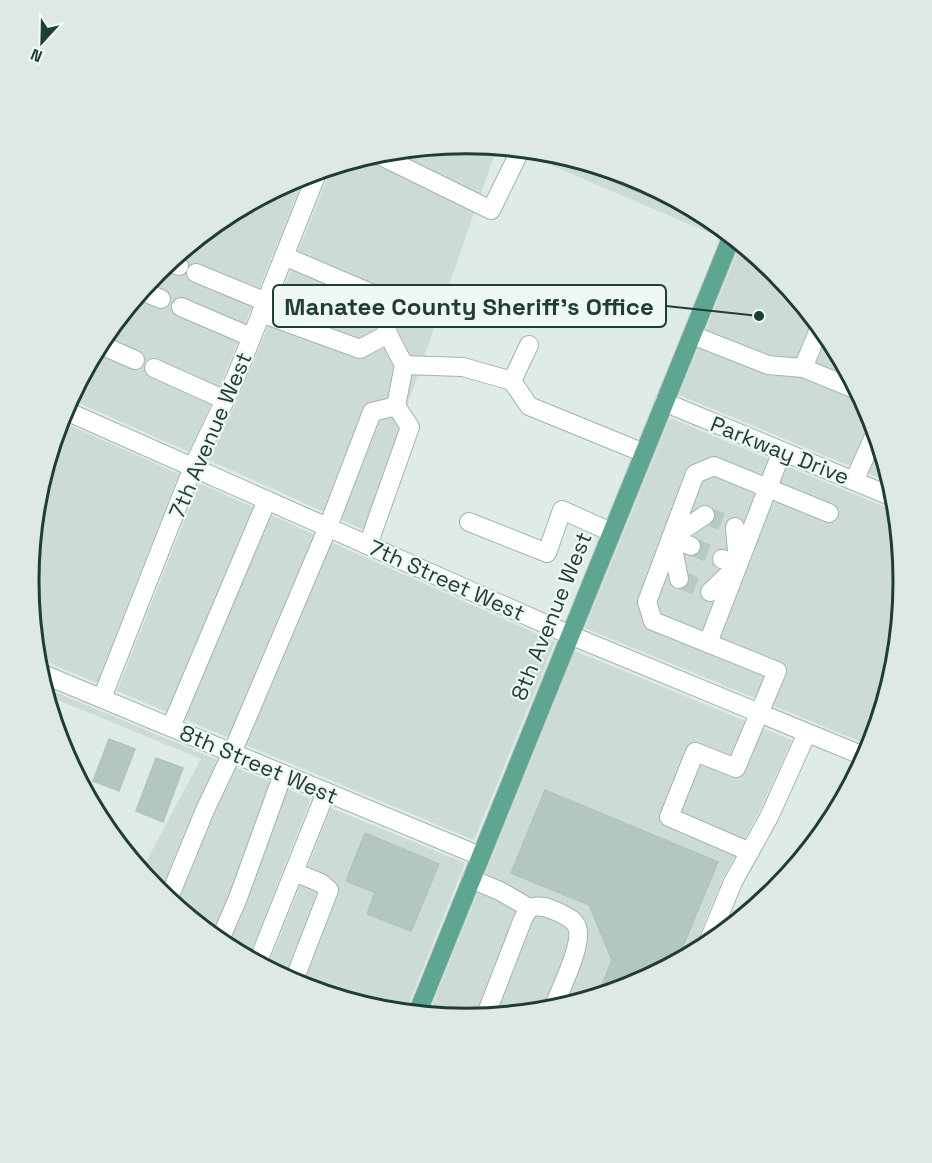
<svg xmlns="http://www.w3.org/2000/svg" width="932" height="1163" font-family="'Space Grotesk',sans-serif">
<rect width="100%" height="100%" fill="#deece5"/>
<g fill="#ccdcd4">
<path d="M466,144L497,147L364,530L209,460L245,383L332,167L381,152Z"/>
<path d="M511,148L552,152L634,177L709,218L723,229L712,255L719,237Z"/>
<path d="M305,175L225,374L189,452L70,399L102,338L157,272L223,218Z"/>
<path d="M737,253L766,264L776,272L830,339L870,414L891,483L679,395Z"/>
<path d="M670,418L897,512L903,582L895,667L871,746L585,628Z"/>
<path d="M60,421L179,474L97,683L36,657L29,581L37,496Z"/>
<path d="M199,483L555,642L474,840L117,691Z"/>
<path d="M575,651L792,740L759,812L723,878L691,955L633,986L551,1011L466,1019L443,1017L430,1011Z"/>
<path d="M43,687L311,799L248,959L223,945L156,891L141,871L201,759L46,695Z"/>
<path d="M331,808L465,863L405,1013L380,1011L298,986L267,969Z"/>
</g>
<g fill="#b3c7be" stroke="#b0c6bc" stroke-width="1.5">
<path d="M109,739L135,749L119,791L93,781Z"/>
<path d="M156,758L183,768L163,822L136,811Z"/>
<path d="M545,790L718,862L676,963L633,986L597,997L612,960L589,905L511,873Z"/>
<path d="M365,833L439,864L420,910L346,881Z"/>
<path d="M375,892L420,910L411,931L367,914Z"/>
</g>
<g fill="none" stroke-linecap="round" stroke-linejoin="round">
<g stroke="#b8c9c2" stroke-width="18" stroke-dasharray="18 9" stroke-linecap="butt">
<path d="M705,515L735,527"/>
<path d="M691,546L722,559"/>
<path d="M679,579L710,592"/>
</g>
<defs>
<g id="minor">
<path d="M377,154L491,210L521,149"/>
<path d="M613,171L658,190"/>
<path d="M709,218L734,238"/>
<path d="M169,262L179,266"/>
<path d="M196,273L266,302"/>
<path d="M145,287L149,294L161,299"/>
<path d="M181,307L251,337"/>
<path d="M261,313L360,349L388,334L380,297L284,256"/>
<path d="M820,327L803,368L857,390"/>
<path d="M388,334L404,365L396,406"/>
<path d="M692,335L768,365L803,368"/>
<path d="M99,344L135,360"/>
<path d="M529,345L512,381L529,406L644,453"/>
<path d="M404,365L463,367L512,381"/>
<path d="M154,368L225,400"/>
<path d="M664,402L895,498"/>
<path d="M64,410L570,635L866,757"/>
<path d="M854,481L876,432"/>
<path d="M469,522L547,553L562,510L611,532"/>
<path d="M671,538L705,515"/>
<path d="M722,559L738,565L735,527"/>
<path d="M679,579L671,538L691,546"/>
<path d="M710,592L733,570"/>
<path d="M708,643L782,451"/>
<path d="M38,672L480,856"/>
<path d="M102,698L193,467L235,379L318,171"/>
<path d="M171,727L267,500"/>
<path d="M750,852L669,817L695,752L736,768L777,671L653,621L647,602L695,474L714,466L829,513"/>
<path d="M471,879L500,891L529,908"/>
<path d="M168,900L205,810L232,753L328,527L372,412L396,406L410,427L368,545"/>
<path d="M219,942L238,898L283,774"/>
<path d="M706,947L733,882L769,817L807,733"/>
<path d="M257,964L326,792"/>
<path d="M293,983L329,890L321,883L294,872"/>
<path d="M485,1017L523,919L529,908C540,904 549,908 560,913C567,917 574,919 577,927C584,943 559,993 552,1010"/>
</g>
<path id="major" d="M417,1014L732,236"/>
</defs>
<use href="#minor" stroke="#a1b4ac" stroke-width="20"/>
<use href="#major" stroke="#c0c9c6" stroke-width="20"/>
<use href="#minor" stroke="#fff" stroke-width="18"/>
<use href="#major" stroke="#5ea692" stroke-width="18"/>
</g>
<g text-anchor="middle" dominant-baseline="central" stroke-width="4.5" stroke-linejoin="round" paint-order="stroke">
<g font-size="22" fill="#1e3d34" stroke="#eff8f3">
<text transform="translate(210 435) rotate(-67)">7th Avenue West</text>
<text transform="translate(780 450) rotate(22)">Parkway Drive</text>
<text transform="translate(447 580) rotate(24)">7th Street West</text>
<text transform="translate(551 616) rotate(-68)">8th Avenue West</text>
<text transform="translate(259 764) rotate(23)">8th Street West</text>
</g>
</g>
<path d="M0 0H932V1163H0ZM39 581a427 427 0 1 1 854 0a427 427 0 1 1-854 0Z" fill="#dee9e4" fill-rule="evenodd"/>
<path fill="none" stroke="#1e3d34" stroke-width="3" d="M39 581a427 427 0 1 1 854 0a427 427 0 1 1-854 0Z"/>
<path fill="none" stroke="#1e3d34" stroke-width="2" d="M759 316L666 306"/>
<circle fill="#1e3d34" stroke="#eff8f3" stroke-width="2" cx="759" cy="316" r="6"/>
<rect fill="#eff8f3" stroke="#1e3d34" stroke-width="2" x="273" y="285" width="393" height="42" rx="6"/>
<g font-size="24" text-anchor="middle" font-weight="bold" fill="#1e3d34">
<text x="469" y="315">Manatee County Sheriff's Office</text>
</g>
<g transform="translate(42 42) rotate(202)" stroke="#eff8f3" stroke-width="4.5" paint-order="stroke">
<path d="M0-4.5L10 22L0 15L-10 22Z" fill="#1e3d34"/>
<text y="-9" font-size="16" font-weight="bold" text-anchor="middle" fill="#1e3d34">N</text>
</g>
</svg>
